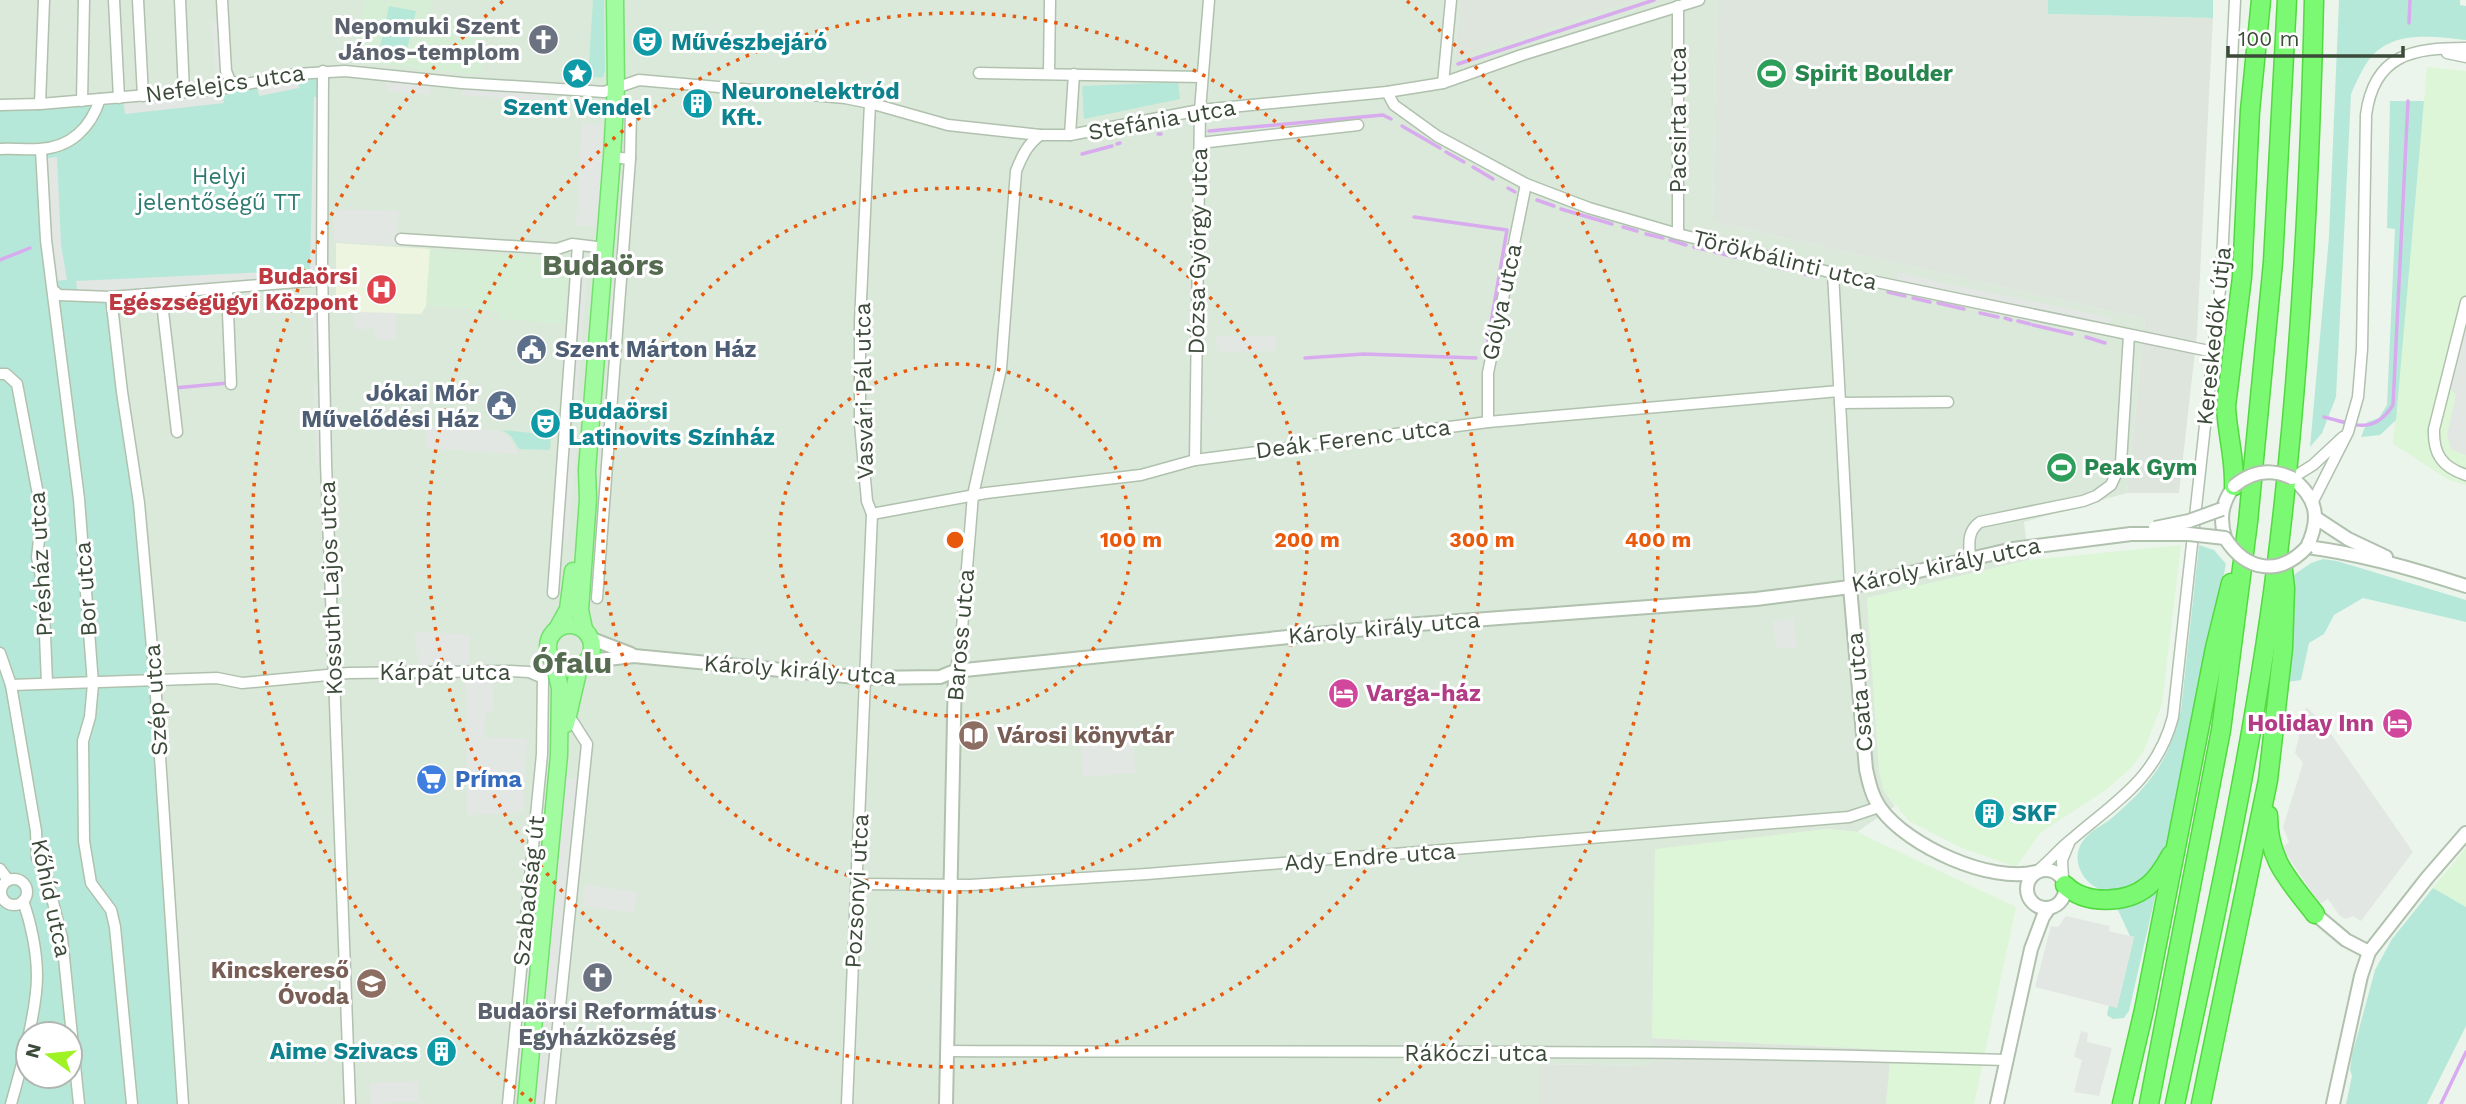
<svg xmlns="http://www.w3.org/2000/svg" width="2466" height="1104" font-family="'Work Sans',sans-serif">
<rect width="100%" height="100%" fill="#ecf5ec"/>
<path fill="#dbe9da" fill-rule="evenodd" d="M0,0H1460L1455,57L1636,0H1717L1713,222L2145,319L2127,493L2024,522L2029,560L1867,598L1884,791L1895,806L1857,832L1827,829L1655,850L1653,1066L1540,1064V1104H0ZM28,1034H70V1076H28Z"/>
<g fill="#ddf6d8">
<path d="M2427,67L2466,71V485L2449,480L2393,444Z"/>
<path d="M2181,545L2162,704L2143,752L2132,767L2106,790L2040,833L2016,867L1962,848L1909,821L1884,791L1879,772L1867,598L2029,560Z"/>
<path d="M1827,829L1857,832L2016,907L1974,1104H1886L1890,1050L1652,1038L1655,849Z"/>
<path d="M2466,848V907L2433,888Z"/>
</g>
<g fill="#dee5dd">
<path d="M1460,0H1636L1455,58Z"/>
<path d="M1717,0H2048V14L2213,18L2197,334L2179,493H2127L2145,319L1713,222Z"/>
<path d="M1652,1038L1891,1050L1886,1104H1540L1539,1064L1652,1066Z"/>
</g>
<g fill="#d7eed6">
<path d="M366,0H378L422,10L385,0H432L429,12L438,14L437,19L484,22L481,74L420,69L352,60Z"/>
<path d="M430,249L569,260L564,324L499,319V311L426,306Z"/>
</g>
<path fill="#edf5e0" d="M336,243L430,249L426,306L421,314L336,312Z"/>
<g fill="#b6e8d9" fill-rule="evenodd">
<path d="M593,0H604L605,71L603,77L588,78Z"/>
<path d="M2048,0H2213V18L2048,14Z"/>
<path d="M2339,0H2460V5L2466,6V40C2435,37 2396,30 2372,56C2363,66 2357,81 2351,94L2336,397L2322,433L2310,447L2329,237Z"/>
<path d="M389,6L416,11L404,62L378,56Z"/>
<path d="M323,71L322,280L112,297L134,462L183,1104H0V105L234,83ZM28,1034H70V1076H28Z"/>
<path d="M1178,82L1180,99L1084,119L1082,86Z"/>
<path d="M2390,101H2424L2396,420L2380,435L2361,437L2367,422L2379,418L2387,405L2395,229L2387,228Z"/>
<path d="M502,430L551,435L550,450L519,449L511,436Z"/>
<path d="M2199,545L2214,550L2226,564L2169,843L2164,857L2136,888L2100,894V889C2082,883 2070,858 2083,841C2089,831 2104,825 2113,817C2151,784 2169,761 2181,710Z"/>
<path d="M2323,559L2337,561L2466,600V622L2363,598L2334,615L2324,634L2309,643L2301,680L2288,682L2292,576L2311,563Z"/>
<path d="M2433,888L2466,907V1026L2427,1104H2346L2352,1076L2350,1070L2352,1055L2375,970L2392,939Z"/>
<path d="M2154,890L2156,893L2129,1011L2124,1018L2113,1019L2107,1015L2109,1005L2117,1007L2134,937L2130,936L2117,908Z"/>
</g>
<g fill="#e3e7e3">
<path d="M223,21L227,75L216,82L211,22Z"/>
<path d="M296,74L299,88L259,96L256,81Z"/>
<path d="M381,76L430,80L429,95L388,91Z"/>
<path d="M462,83L547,88L546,101L461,95Z"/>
<path d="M222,88L224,103L125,114L123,97Z"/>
<path d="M323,96L322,269L310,270L314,97Z"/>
<path d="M582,123L603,125L598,221L594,226L576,225Z"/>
<path d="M57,157L61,245L67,280L51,281L42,159Z"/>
<path d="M333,209L399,211L396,245L334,241Z"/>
<path d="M310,270V281L78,297L76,281Z"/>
<path d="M577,270L587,280L577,401L567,394Z"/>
<path d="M1898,273L2111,318L2108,331L1896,286Z"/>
<path d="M312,296H322L324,370H314Z"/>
<path d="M354,312L396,313V340H375V329H354Z"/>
<path d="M2466,328V455L2451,449L2447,435L2456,394L2451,389Z"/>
<path d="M1216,336H1276V351L1217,352Z"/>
<path d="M314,382H324L326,463L316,464Z"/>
<path d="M426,425L497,430L509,437L518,454L425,448Z"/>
<path d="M562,430L578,431L568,542L553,541Z"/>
<path d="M1794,619L1797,647L1776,649L1773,621Z"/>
<path d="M415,632L469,634V666H418Z"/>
<path d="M466,679H492L494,712L485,713L484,737L527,739L523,813L467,815Z"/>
<path d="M2306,707L2322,721L2413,852L2361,921L2353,916L2346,919L2340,916L2328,899L2320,904L2282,848L2289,842L2283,827L2303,763L2295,753Z"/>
<path d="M1106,737L1107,744L1133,742L1136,773L1083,777L1080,739Z"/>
<path d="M566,778L585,780L550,1104H534Z"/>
<path d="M585,885L637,892L634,913L582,906Z"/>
<path d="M528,898L538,900L519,1104H508Z"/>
<path d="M2066,916L2110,926L2109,931L2134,937L2117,1008L2035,987L2051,926L2058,927Z"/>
<path d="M2081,1031L2088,1033L2087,1042L2112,1048L2099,1096L2074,1092L2082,1060L2074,1057Z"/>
<path d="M418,1081L419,1101L371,1104L370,1083Z"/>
</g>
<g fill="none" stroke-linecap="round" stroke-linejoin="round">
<g stroke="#d8abef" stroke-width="3.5">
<path d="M2409,23L2410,0"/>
<path d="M1458,64L1654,0"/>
<path d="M1402,126L1440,148"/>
<path d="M1209,131L1383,115L1391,119"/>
<path d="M1158,134H1161"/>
<path d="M1117,144L1120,143"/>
<path d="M1446,152L1464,162"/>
<path d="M1082,154L1112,146"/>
<path d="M1473,167L1493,179"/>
<path d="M1508,188L1515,192"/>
<path d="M1537,200L1554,206"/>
<path d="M1561,209L1612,224"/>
<path d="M1414,217L1507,230L1487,346"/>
<path d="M1623,227L1637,231"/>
<path d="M1646,234L1663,238"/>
<path d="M1670,240L1686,245"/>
<path d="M1694,247L1707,250"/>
<path d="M1715,252L1735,257"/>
<path d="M0,260L30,248"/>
<path d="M1775,267L1789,270"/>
<path d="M1805,274L1815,277"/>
<path d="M1888,292L1905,296"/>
<path d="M1913,298L1930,302"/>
<path d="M1938,303L1964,309"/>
<path d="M1980,313L1998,317"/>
<path d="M2005,318L2011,320"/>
<path d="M2018,321L2030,324"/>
<path d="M2033,325L2072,334"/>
<path d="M2086,337L2105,343"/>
<path d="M1305,358L1364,354L1476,358"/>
<path d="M174,388L228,383"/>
<path d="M2324,417C2354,424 2373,436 2393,405L2408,101"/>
<path d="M2441,1104L2466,1052"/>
</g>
<defs>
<g id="minor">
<path d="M114,0L119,98"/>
<path d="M138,0L143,96"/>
<path d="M180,0L184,92"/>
<path d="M222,0L226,71L230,81"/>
<path d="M2447,53L2466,57"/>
<path d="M323,71L322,269L326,463L350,1104"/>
<path d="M1049,72L1050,0"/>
<path d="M979,73L1202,77"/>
<path d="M230,81L242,85L296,74L345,71L462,83L575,90L604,92L639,80L845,98L870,103L948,125L1040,135H1070L1200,110L1387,92L1443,83L1522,55L1699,0"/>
<path d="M1443,83L1451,0"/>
<path d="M1387,92L1394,105L1437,136L1526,184L1589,208L1678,234L1833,273L2214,352"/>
<path d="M82,101L84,0"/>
<path d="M40,104L44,0"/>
<path d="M0,105L40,104L219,89L225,88L230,81"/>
<path d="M1070,135L1074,74"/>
<path d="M1200,143L1358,125"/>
<path d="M0,149C13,148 26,150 39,149C71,148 91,127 100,99"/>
<path d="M41,150L46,240L79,499L93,684L90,717L83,741L84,841L91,883L111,910L115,927L132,1104"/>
<path d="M630,159L631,110"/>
<path d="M1678,234V6"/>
<path d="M401,239L557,249L572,244L605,248"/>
<path d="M1833,273L1850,587"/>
<path d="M227,289L231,384"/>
<path d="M53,290L59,295L111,297L322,280"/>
<path d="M161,294L177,432"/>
<path d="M111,297L122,392L139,503L155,681L183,1104"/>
<path d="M2466,302L2434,429C2433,454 2442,467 2466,475"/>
<path d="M0,374H6L17,384L40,505L41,523L37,557L43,587L47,683"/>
<path d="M1840,403L1948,402"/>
<path d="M1488,422V373L1526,184"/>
<path d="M1195,460L1200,110L1209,0"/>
<path d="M2292,478L2313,465L2343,437"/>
<path d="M2313,501L2348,432L2358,397L2362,349L2366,115C2374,54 2413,48 2466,48"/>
<path d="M872,514L986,493L1141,475L1195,460L1488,422L1839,391"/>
<path d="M1970,558C1969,544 1967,531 1980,522L2083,501L2096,496L2111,485L2121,463L2129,335"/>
<path d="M553,593L578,245"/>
<path d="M597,598L630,159L612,157"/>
<path d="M0,653L11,685L36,831L37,858L46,874L62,938L79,1104"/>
<path d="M955,671L960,653L973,495L1001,369L1016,171C1022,156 1027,145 1040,135"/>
<path d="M11,685L217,678L242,683L349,673L510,671L529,672L543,678L542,754L508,1104"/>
<path d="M0,869L8,880"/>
<path d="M2036,872C2049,862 2059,849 2072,839C2116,801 2157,778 2173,717L2221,280L2235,0"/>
<path d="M2063,879L2062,860L2069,843"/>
<circle cx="14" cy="892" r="13"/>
<path d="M858,884L970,885L1147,874L1849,817L1879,807"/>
<path d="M947,1051C1300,1053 1653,1048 2006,1060"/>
<path d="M11,1104C21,1069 37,1011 37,976C37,952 31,923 23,901"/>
<path d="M550,1104L587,744L573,722L567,720"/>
<path d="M847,1104L872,514L867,501L860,424V322L870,103"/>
</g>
<g id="tertiary">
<path d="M2292,478C2317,498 2321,518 2307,547C2362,554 2414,569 2466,586"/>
<path d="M2316,518L2348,539L2386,557"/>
<path d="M2225,538C2219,517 2222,503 2234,486"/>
<path d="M1850,587L1866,769C1869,783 1872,797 1881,809C1908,846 1991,884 2036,872"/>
<path d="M592,639L631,654"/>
<path d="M589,661L634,656L866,678L940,677L955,671L1406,625L1756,599L1850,587L2013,549L2131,534"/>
<circle cx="2046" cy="889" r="19"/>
<path d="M2315,914L2346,940L2369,952"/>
<path d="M946,1104L955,671"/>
<path d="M1997,1104L2031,949L2043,917L2049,908"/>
<path d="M2333,1104L2361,976L2369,952L2427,878L2466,833"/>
</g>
<g id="primary">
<circle cx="570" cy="647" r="22"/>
<path d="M557,629L568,609L573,571"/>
<path d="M584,629L580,610L588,499L587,470L612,157L616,87L615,0"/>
<path d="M566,724L579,668"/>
<path d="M526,1104L559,755L560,688L554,663"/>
</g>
<g id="motorway">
<path d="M2234,486C2235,458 2227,433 2226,406L2242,277L2250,111L2261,0"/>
<path d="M2268,815C2268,861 2289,880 2315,914"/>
<path d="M2065,885C2085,905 2126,904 2148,886C2158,878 2165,866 2171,855"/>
<path d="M2122,1104L2144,1010L2215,648L2231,583"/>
<path d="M2149,1104L2221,730L2248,522L2273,262L2287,0"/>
<path d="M2175,1104C2215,916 2258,728 2280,537C2301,359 2310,179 2314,0"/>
<path d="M2201,1104L2268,780L2283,648L2285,588L2282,562"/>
</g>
</defs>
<use href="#minor" stroke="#b0c1ae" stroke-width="13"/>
<use href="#tertiary" stroke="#b0c1ae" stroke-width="16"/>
<use href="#primary" stroke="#73e16e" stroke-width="19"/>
<use href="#motorway" stroke="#52d941" stroke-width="21"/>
<use href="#minor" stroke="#fff" stroke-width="10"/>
<use href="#tertiary" stroke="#fff" stroke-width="12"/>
<use href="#primary" stroke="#a1fb9f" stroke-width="16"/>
<use href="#motorway" stroke="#7cf972" stroke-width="18"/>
<defs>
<g id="tertiary-bridge">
<path d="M2234,486C2252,471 2271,468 2292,478"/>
<path d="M2155,528L2189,521L2222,509"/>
<path d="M2131,534H2189L2225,538C2246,571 2279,577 2307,547"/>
</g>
</defs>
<use href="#tertiary-bridge" stroke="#b0c1ae" stroke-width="16" stroke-linecap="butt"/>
<use href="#tertiary-bridge" stroke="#fff" stroke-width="12"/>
</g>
<g fill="none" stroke="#e8590c" stroke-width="3.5" stroke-dasharray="3.5 7">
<circle cx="955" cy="540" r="176"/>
<circle cx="955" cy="540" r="352"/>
<circle cx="955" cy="540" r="527"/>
<path d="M532 1101A703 703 0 0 1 503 1M1407 1A703 703 0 0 1 1378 1101"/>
</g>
<defs>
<symbol id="church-disc" viewBox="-11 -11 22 22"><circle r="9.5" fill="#6b7280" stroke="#fff"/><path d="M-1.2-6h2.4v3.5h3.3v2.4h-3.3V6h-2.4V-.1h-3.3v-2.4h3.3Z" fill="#fff"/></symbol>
<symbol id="theatre-disc" viewBox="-11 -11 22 22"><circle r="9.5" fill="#0f9aa8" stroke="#fff"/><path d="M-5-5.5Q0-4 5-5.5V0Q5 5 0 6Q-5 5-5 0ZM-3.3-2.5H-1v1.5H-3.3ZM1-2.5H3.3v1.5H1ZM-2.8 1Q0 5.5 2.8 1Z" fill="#fff"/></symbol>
<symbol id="sight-disc" viewBox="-11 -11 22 22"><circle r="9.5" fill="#0f9aa8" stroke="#fff"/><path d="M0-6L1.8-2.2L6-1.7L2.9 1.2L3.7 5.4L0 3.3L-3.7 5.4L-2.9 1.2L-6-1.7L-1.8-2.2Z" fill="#fff"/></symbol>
<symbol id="stadium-disc" viewBox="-11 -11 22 22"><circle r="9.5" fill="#2e9e5b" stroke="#fff"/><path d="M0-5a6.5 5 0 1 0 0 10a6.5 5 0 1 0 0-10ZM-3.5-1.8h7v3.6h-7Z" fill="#fff"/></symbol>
<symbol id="building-disc" viewBox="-11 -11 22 22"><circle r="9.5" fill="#0f9aa8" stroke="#fff"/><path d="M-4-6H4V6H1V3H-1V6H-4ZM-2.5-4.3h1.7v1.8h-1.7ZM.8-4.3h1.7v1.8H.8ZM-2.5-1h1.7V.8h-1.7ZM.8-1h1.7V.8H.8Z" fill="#fff"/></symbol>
<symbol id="hospital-disc" viewBox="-11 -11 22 22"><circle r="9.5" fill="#e0444e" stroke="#fff"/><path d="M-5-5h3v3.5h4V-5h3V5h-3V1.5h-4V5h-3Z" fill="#fff"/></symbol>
<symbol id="civic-disc" viewBox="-11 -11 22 22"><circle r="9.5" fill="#5c6f8a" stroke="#fff"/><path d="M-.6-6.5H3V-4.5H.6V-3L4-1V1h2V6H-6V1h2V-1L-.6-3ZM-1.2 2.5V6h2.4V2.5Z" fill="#fff"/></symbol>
<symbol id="hotel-disc" viewBox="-11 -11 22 22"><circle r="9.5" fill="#d1479c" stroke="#fff"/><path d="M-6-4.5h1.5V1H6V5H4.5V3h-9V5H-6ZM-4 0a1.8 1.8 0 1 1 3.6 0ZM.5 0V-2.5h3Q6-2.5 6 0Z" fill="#fff"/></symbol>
<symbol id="library-disc" viewBox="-11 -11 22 22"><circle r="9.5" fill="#8d6e63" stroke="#fff"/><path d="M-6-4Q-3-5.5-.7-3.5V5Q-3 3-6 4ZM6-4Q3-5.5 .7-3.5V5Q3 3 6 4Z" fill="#fff"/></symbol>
<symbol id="supermarket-disc" viewBox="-11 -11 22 22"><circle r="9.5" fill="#3f7fe0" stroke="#fff"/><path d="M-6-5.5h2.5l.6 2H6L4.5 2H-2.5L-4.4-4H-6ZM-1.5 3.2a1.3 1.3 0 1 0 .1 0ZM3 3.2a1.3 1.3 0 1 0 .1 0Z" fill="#fff"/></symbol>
<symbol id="school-disc" viewBox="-11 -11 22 22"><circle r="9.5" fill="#8d6e63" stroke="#fff"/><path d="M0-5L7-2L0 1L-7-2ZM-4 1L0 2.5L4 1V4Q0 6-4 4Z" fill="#fff"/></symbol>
</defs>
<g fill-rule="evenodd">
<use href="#church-disc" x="526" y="22" width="35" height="35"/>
<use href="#theatre-disc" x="630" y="24" width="35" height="35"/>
<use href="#sight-disc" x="560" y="56" width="35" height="35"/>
<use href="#stadium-disc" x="1754" y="56" width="35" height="35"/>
<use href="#building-disc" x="680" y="86" width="35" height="35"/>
<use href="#hospital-disc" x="364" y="272" width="35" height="35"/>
<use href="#civic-disc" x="514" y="332" width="35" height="35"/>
<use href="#civic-disc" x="484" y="388" width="35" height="35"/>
<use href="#theatre-disc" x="528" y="406" width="35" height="35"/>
<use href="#stadium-disc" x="2044" y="450" width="35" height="35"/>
<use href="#hotel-disc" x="1326" y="676" width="35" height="35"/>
<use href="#hotel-disc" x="2380" y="706" width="35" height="35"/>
<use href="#library-disc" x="956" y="718" width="35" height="35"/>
<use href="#supermarket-disc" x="414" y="762" width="35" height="35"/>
<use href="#building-disc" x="1972" y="796" width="35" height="35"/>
<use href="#church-disc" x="580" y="960" width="35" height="35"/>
<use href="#school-disc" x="354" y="966" width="35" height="35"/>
<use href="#building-disc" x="424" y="1034" width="35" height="35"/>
</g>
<g text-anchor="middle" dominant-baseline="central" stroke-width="6" stroke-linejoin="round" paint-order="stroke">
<g font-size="23" font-weight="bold" fill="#5b616d" stroke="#fff" text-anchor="end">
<text x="520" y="26">Nepomuki Szent<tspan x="520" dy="26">János-templom</tspan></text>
<text x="597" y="1011" text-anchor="middle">Budaörsi Református<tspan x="597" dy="26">Egyházközség</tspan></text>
</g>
<g font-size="23" font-weight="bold" fill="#0d838f" stroke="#fff" text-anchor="start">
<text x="671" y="42">Művészbejáró</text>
<text x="721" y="91">Neuronelektród<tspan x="721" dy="26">Kft.</tspan></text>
<text x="577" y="107" text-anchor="middle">Szent Vendel</text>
<text x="568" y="411">Budaörsi<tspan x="568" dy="26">Latinovits Színház</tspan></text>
<text x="2012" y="813">SKF</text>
<text x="418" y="1051" text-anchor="end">Aime Szivacs</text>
</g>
<g font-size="23" font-weight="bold" fill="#27864d" stroke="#fff" text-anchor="start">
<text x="1795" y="73">Spirit Boulder</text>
<text x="2084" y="467">Peak Gym</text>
</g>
<g font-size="23" fill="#3b4a39" stroke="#fff">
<text transform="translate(225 84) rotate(-8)">Nefelejcs utca</text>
<text transform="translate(1162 120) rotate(-10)">Stefánia utca</text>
<text transform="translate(1678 120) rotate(-90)">Pacsirta utca</text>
<text transform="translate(1198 251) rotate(-89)">Dózsa György utca</text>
<text transform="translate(1785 260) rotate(14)">Törökbálinti utca</text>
<text transform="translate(1502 302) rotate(-78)">Gólya utca</text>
<text transform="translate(2214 336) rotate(-84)">Kereskedők útja</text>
<text transform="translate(864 391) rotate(-91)">Vasvári Pál utca</text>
<text transform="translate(1353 439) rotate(-7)">Deák Ferenc utca</text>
<text transform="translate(41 564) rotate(-93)">Présház utca</text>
<text transform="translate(1946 565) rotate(-12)">Károly király utca</text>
<text transform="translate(331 588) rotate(-92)">Kossuth Lajos utca</text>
<text transform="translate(86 589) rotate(-94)">Bor utca</text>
<text transform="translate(1384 628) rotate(-5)">Károly király utca</text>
<text transform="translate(961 635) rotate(-85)">Baross utca</text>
<text transform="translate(800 670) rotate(4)">Károly király utca</text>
<text x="445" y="672">Kárpát utca</text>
<text transform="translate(1860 692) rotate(-95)">Csata utca</text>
<text transform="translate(156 700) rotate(-94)">Szép utca</text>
<text transform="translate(1370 857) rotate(-4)">Ady Endre utca</text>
<text transform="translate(529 891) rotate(-84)">Szabadság út</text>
<text transform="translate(857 891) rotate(-87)">Pozsonyi utca</text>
<text transform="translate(51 898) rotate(78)">Kőhíd utca</text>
<text x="1476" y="1053">Rákóczi utca</text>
</g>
<g font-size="23" fill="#2d7b71" stroke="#fff">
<text x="219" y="176">Helyi<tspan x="219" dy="26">jelentőségű TT</tspan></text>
</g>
<g font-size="23" font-weight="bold" fill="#be3a42" stroke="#fff" text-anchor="end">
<text x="358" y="276">Budaörsi<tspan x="358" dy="26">Egészségügyi Központ</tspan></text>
</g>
<g font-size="23" font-weight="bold" fill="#4e5e75" stroke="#fff" text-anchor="start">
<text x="555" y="349">Szent Márton Ház</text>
<text x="479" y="393" text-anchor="end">Jókai Mór<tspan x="479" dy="26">Művelődési Ház</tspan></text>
</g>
<g font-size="23" font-weight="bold" fill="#b23c85" stroke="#fff" text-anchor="start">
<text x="1366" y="693">Varga-ház</text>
<text x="2374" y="723" text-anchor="end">Holiday Inn</text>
</g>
<g font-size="23" font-weight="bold" fill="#785e54" stroke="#fff" text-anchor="start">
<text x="997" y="735">Városi könyvtár</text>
<text x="349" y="970" text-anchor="end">Kincskereső<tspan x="349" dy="26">Óvoda</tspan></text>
</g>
<g font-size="23" font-weight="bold" fill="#366cbe" stroke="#fff" text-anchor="start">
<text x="455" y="779">Príma</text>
</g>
<g font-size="30" font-weight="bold" fill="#556c51" stroke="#fff">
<text x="603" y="264">Budaörs</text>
<text x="572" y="662">Ófalu</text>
</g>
</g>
<circle cx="955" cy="540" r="10" fill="#e8590c" stroke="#fff" stroke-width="3.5"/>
<g font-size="21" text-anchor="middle" font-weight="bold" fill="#e8590c" stroke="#fff" stroke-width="6" stroke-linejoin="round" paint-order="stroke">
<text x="1131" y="547">100 m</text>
<text x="1307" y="547">200 m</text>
<text x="1482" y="547">300 m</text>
<text x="1658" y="547">400 m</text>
</g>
<g transform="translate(49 1055) rotate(285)"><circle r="33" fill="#ffffff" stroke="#b1b7b0" stroke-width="2"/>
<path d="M0-5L12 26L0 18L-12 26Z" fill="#9ff324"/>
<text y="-10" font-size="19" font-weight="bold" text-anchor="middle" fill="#3b4a39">N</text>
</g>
<path d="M2228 46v10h175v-10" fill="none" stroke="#3b4a39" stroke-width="3.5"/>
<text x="2238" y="46" font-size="21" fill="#3b4a39" stroke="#ffffff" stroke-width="5" paint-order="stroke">100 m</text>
</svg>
